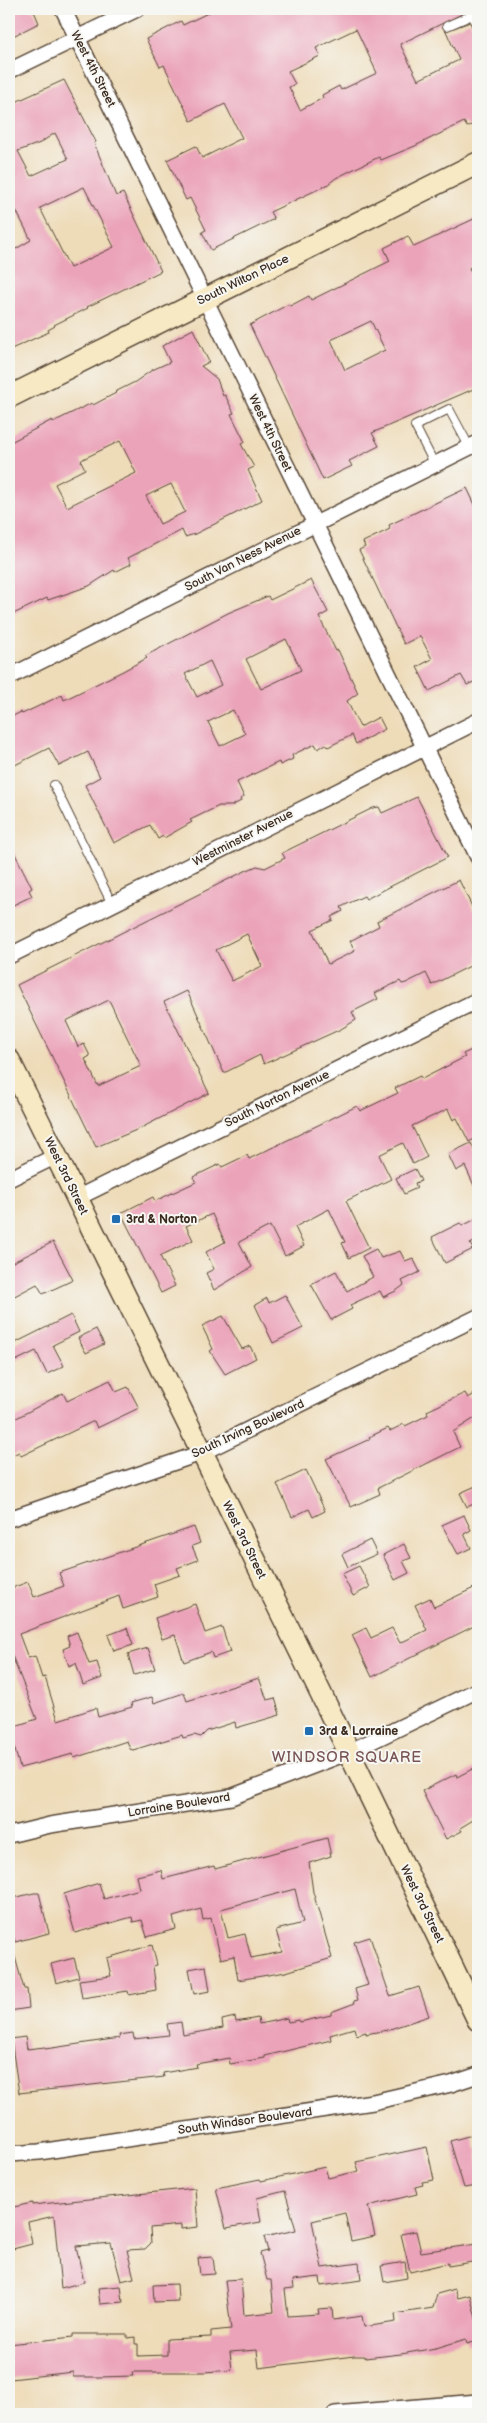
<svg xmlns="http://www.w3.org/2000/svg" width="487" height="2423" font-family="'Balsamiq Sans',sans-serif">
<rect width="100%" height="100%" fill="#f6f6f2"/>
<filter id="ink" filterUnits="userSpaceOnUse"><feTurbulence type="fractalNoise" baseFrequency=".02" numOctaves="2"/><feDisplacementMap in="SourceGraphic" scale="10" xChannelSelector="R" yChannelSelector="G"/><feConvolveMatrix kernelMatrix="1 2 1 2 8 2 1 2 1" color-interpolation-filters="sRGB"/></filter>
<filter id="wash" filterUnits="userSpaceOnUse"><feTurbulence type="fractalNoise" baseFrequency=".0096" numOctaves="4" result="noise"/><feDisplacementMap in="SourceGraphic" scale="20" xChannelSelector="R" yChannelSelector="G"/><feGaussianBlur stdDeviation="1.12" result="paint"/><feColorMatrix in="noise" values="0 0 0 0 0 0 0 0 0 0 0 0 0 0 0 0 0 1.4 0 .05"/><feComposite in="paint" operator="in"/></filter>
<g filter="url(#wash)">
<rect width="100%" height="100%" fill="#eedcb9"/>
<g id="blocks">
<g fill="#eba3b9" fill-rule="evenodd">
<path d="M9,9H33L39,23L9,38Z"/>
<path d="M216,9H478V15L475,10H470L400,44L418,80L459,60L446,31L470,22L473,29L478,32V122L467,127L464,122L415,146L381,160L379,157L360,166L336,178L327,185L270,212L274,219L211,250L202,232L206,230L190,198L186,200L167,160L196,146L202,158L242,138L225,104L191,121L164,65L160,67L146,39L181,21L183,25ZM356,29L377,73L341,90L339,86L322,95L323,98L300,110L289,87L295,84L288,71L320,56L316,48Z"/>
<path d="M64,80L96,142L94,143L116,196L123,193L161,271L87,307L88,308L54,325L55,326L48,330L49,332L9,350V253L31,240L16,210L14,211L9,201V105ZM55,133L68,159L31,176L18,151L40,143ZM84,187L114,247L70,268L40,208Z"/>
<path d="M478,217V263L469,268L478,285V387L372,433L379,446L349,461L352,466L323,480L250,325L289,304L290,306L309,296L311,300L390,261L384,248L408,236L414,247ZM371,321L385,350L345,370L331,340Z"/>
<path d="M193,329L209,362L201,366L217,379L223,396L225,395L234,413L231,414L245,442L241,444L254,467L248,470L262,500L195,534L185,537L182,530L128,558L131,564L115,572L114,570L89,586L48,600L47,598L9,616V443L52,420L53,422L92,403L93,405L116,393L115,392L135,382L152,370L170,362L162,346ZM120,441L136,473L67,507L55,484L85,469L81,461L83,459ZM171,484L185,512L160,524L146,496Z"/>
<path d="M467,488L478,511V680L467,685L461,675L429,691L417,667L432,659L420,636L404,644L359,550L365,547L363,542L390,529L389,525Z"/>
<path d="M311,580L328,612L319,617L336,651L338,650L358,693L347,701L360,727L379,717L385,729L356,744L352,735L328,747L326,744L318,749L315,744L292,755L293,759L280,765L279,762L237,782L244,797L240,799L241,801L231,806H219L190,820L192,822L164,838L163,836L158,839L150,825L114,843L85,785L100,777L88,752L59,766L49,748L9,768V718L21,712L22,714L62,695L64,700L123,671L147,658L145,656L228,613L268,596L270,600ZM286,639L301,670L261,689L246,659ZM210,661L221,685L197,697L185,674ZM233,710L245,734L220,746L208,722Z"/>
<path d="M417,797L448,857L366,899L364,896L341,907L343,911L331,917L333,920L312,930L328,964L355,951L350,941L379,926L377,921L459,880L478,919V962L432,985L426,973L406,983L402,984L400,981L375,993L378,999L352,1012L356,1020L341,1029L264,1064L260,1055L224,1073L187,991L164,1002L209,1093L141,1128L96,1147L17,985L245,871L257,866L265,868L285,858L282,853L373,808L379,807L382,813ZM247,934L262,966L232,981L216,950ZM109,1000L141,1066L98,1086L85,1059L90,1056L84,1044L78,1047L66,1021Z"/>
<path d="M9,842L32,888L29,890L32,896L9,907Z"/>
<path d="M478,1047V1137L469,1142L457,1118L453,1120L448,1109L412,1126L427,1157L413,1164L403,1143L379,1155L391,1179L346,1201L369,1248L349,1258L342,1243L345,1242L329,1209L295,1227L304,1246L285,1256L270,1226L239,1242L252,1267L214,1290L206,1273L214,1269L206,1252L225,1242L212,1214L186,1226L193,1240L160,1256L175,1286L161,1293L121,1213L153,1197L155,1201L196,1182L193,1177L220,1164L222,1167L247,1155L249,1159L357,1106L360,1111L398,1093L395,1088L420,1076L422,1079L465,1057L463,1054Z"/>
<path d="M471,1143L478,1158V1194L465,1166L456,1171L448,1154Z"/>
<path d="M415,1169L421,1181L415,1183L417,1188L404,1194L396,1178Z"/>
<path d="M478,1218V1240L470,1244L473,1249L445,1263L432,1237L460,1223L462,1226Z"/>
<path d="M53,1242L73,1280L43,1294L37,1284L9,1299V1264Z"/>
<path d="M376,1249L381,1258L400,1251L405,1261L413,1258L420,1272L402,1281L404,1285L396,1291L383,1297L380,1291L350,1305L352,1309L331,1320L311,1284L336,1271L347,1291L373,1277L362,1256Z"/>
<path d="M285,1295L303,1328L273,1343L255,1305L267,1298L269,1303Z"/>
<path d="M71,1315L79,1332L53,1345L64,1366L47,1374L36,1351L9,1364V1346Z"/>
<path d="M223,1316L242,1349L250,1346L256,1358L225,1374L210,1351L213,1349L202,1326Z"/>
<path d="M96,1329L104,1344L86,1353L78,1338Z"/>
<path d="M110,1380L116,1392L128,1387L139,1408L97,1428L94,1421L21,1456L19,1452L9,1457V1422L63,1393L67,1401Z"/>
<path d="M478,1392V1416L453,1432L460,1447L378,1488L380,1494L351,1507L326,1459L370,1439L369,1437L388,1428L390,1431L404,1424L405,1426L428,1415L427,1411L465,1393L468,1398Z"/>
<path d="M306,1470L325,1511L313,1517L309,1509L292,1517L277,1484Z"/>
<path d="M478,1485V1502L467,1507L460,1493Z"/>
<path d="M464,1515L471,1530L464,1534L471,1548L458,1554L442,1525Z"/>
<path d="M194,1527L200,1543L192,1546L198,1560L177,1568L180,1575L154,1584L158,1597L123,1609L119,1596L19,1634L28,1658L35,1656L42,1678L45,1677L58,1720L96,1708L98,1717L132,1707L131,1703L152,1697L154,1703L184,1693L187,1701L259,1678L267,1700L275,1698L280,1715L236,1728L235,1722L207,1731L201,1737L194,1735L183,1738L182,1735L133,1750L130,1749L127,1741L74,1758L73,1754L20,1768L9,1728L37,1719L9,1648V1589L28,1582L34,1597L64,1586L59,1573Z"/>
<path d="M370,1540L377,1554L348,1567L342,1554Z"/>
<path d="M404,1544L411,1558L403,1561L409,1573L395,1580L383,1555Z"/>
<path d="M359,1566L370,1587L353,1596L342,1574Z"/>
<path d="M478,1586V1624L372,1677L352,1635L366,1628L371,1638L392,1628L400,1643L427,1630L415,1605L430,1598L434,1607Z"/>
<path d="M195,1604L205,1633L222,1627L230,1652L213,1658L211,1652L184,1662L175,1635L162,1639L155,1618Z"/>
<path d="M127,1628L133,1645L114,1651L108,1635Z"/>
<path d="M77,1632L89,1664L97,1662L102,1678L83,1685L76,1663L69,1666L63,1649L70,1646L67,1636Z"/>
<path d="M148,1648L155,1669L134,1675L128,1654Z"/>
<path d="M478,1766V1817L460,1828L462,1831L446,1839L422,1791L456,1774L457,1777Z"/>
<path d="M327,1838L331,1856L309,1863L313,1892L332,1958L286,1972L238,1980L234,1956L221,1959L211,1918L203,1920L201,1909L173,1917L176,1929L147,1937L142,1920L133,1922L132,1917L75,1933L64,1894L99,1883L104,1899L140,1889L137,1876L161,1870L163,1879L214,1866L215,1869ZM295,1889L303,1923L276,1930L282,1952L251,1958L245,1934L228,1938L221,1909Z"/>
<path d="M34,1893H39L49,1933L15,1942L9,1921V1899Z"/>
<path d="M370,1937L390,1996L419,1987L429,2016L387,2030L366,2034V2032L356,2035L354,2028L330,2035L331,2040L265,2056V2058L230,2064L229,2058L196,2064L197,2067L163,2073L164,2077L19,2093L11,2039L25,2037L27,2049L45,2047V2049L120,2038L119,2035L133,2033L134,2039L169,2035L167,2024L181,2022L183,2035L223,2028L222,2020L235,2017L236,2022L258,2018L259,2024L287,2018L288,2022L299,2020L300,2022L331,2015V2012L355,2003L354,2001L358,2000L355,1989L368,1985L354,1942Z"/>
<path d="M152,1945L157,1965L153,1966L156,1990L129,1995L128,1991L82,1998L79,1980L111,1976L107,1958Z"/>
<path d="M9,1950H13L24,1989H27L29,2008L9,2011Z"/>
<path d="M74,1958L79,1977L56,1983L51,1964Z"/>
<path d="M206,1966L210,1991L194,1994L189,1969Z"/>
<path d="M472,2135L476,2150L478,2149V2186L464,2188L450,2141Z"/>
<path d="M427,2147L434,2180L422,2182L423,2185L415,2187L417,2194L368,2206L375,2236L351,2241L345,2213L312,2221L322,2268L359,2263L361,2280L321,2286L320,2277L293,2280L294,2288L285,2289L288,2316L319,2314L318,2309L332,2308L333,2320L362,2316L364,2327L396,2322L395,2314L433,2308L437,2294L455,2289L458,2298L470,2295L478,2326V2341L467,2344L466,2339L436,2348L401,2354L365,2358V2356H354L259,2368L257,2350L230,2352L232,2370L205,2372H132L133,2376L99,2377H73V2372L11,2379L9,2344L73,2337V2334H127V2338L135,2337V2344H138V2356L167,2355V2339L211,2337V2331L231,2329L225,2280L241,2279L244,2315L274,2312L271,2280H267L260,2253L268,2251L264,2237L296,2230L285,2191L257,2198L261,2222L226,2228L216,2188L260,2179L261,2181L325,2167L328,2178L359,2171L356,2162Z"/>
<path d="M195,2188L198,2227L181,2229V2225L150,2228L151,2243L145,2249L127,2250L134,2278L121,2281L111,2243L76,2246L84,2282L61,2288L54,2216L28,2222L32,2244L9,2250V2208L32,2203V2205Z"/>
<path d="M416,2231L421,2252L477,2244L478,2261L448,2266V2263L410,2272L401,2234Z"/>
<path d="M213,2257L215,2274L200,2275L198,2258Z"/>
<path d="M405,2262L407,2278L384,2282L381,2266Z"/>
<path d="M177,2284L178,2301L154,2302L153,2285Z"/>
<path d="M121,2286L123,2302L100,2304L98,2288Z"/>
</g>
</g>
</g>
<g filter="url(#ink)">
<use href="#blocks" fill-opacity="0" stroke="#564535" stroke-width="1"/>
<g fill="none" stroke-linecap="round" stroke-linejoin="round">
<defs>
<g id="lane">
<path d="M447,26L472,15L478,26"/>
<path d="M435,465L415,426L449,409L470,448"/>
<path d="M54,785L112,904"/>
</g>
<g id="street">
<path d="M63,9L478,857"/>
<path d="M9,71L137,9"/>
<path d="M9,677L478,443"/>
<path d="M9,956L478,721"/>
<path d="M9,1179L56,1156"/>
<path d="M77,1198L478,1000"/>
<path d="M9,1519L201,1453L478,1317"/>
<path d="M9,1835L50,1825L231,1797L349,1752L478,1690"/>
<path d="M9,2154L39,2152L373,2102L451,2084L478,2075"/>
<path d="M335,2414L478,2402"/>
</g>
<g id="secondary">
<path d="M9,397L478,163"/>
<path d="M9,1060L321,1694L478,2020"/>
</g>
</defs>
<use href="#lane" stroke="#564535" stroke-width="10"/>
<use href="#street" stroke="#564535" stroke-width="18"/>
<use href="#secondary" stroke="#564535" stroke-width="24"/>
<use href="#lane" stroke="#fff" stroke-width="8"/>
<use href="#street" stroke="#fff" stroke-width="15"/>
<use href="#secondary" stroke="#f7e9c3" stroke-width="21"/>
</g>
</g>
<g fill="#1f6fb2" stroke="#f6f6f2" stroke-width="2">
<rect x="111" y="1214" width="10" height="10" rx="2.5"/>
<rect x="304" y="1726" width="10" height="10" rx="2.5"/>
</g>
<g text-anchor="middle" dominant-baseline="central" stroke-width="4" stroke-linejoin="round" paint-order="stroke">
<g font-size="12" fill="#3b2a1e" stroke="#f6f6f2">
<text transform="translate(93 69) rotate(63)">West 4th Street</text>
<text transform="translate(243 280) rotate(-26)">South Wilton Place</text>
<text transform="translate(270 433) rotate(64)">West 4th Street</text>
<text transform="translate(243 559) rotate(-27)">South Van Ness Avenue</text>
<text transform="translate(243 838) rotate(-27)">Westminster Avenue</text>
<text transform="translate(277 1099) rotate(-26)">South Norton Avenue</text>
<text transform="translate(66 1176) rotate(64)">West 3rd Street</text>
<text transform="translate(248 1429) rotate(-25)">South Irving Boulevard</text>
<text transform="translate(244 1540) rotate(64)">West 3rd Street</text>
<text transform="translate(179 1805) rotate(-9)">Lorraine Boulevard</text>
<text transform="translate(422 1904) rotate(64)">West 3rd Street</text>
<text transform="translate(245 2121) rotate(-8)">South Windsor Boulevard</text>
</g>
<g font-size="12" font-weight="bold" fill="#3b2a1e" stroke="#f6f6f2" text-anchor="start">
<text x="126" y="1219">3rd &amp; Norton</text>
<text x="319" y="1731">3rd &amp; Lorraine</text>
</g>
<g font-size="15" letter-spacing="1" fill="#795454" stroke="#f6f6f2">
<text x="347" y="1757">WINDSOR SQUARE</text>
</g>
</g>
<rect width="487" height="2423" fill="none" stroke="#f6f6f2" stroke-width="30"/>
</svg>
